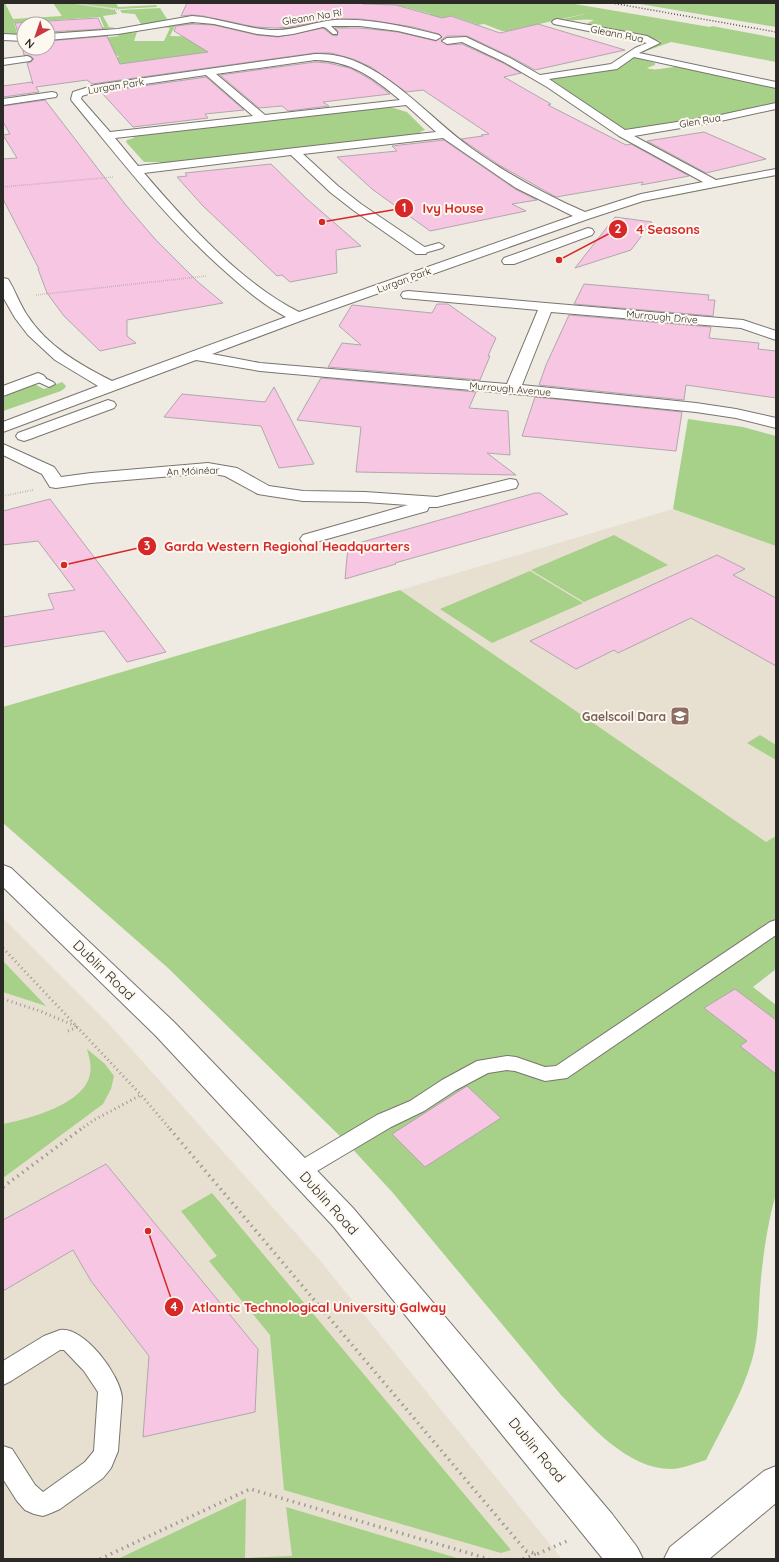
<svg xmlns="http://www.w3.org/2000/svg" width="779" height="1562" font-family="Quicksand,sans-serif">
<rect width="100%" height="100%" fill="#efebe3"/>
<g fill="#e7dfd0">
<path d="M673,509L776,546V849L400,590Z"/>
<path d="M3,918L108,1023L318,1258L562,1559H3Z"/>
</g>
<g fill="#a7d088">
<path d="M3,3H5L13,19L62,16L53,3H68L115,10L117,14L103,16L109,27L116,28L67,33L65,31L104,27L100,17L14,23L17,33L24,32V35H3Z"/>
<path d="M74,3H116L118,7L156,5L157,7L120,9Z"/>
<path d="M365,3H569L710,27L712,26L776,38V62L671,42L646,51L636,58L655,63V65L647,68C657,72 667,66 678,67L776,87V103L712,117L643,128L624,129L621,128L551,79L607,71L621,67L645,49L661,43V41L588,25V23L594,20C582,18 572,22 560,20L593,12L508,31H502L484,24L436,31L441,34L426,32L476,24L452,16L422,21H402L431,14L405,7L377,13L379,4Z"/>
<path d="M634,3H776V27Z"/>
<path d="M160,8L167,19H175L140,25L141,24L135,14L122,13L120,10Z"/>
<path d="M189,22H196L193,26H175L170,36L212,37L217,26H200L202,22L224,26H221L216,43H246L249,34L236,33L231,31C240,29 262,36 274,36C293,36 309,31 328,28L335,35H340L334,26H360H349L344,32L371,34L377,29L368,27L372,26L396,30H386L375,34L396,39L409,35L402,33L404,32L424,36L414,35L399,39L419,45L439,41L443,43L407,48L392,42L361,36H326L54,73L46,67L119,57L95,39L119,36L117,34L137,32L134,41H164L170,28L163,27Z"/>
<path d="M390,107L407,112L425,130L420,132L422,134L160,164V162H144L126,142L127,140L134,138L133,136Z"/>
<path d="M776,174V176L649,201L663,198Z"/>
<path d="M62,382L66,386L65,388L61,391L3,411V396L34,384L44,389Z"/>
<path d="M688,419L743,427L776,436V546L673,509Z"/>
<path d="M614,535L668,565L584,602L531,570Z"/>
<path d="M530,571L583,603L492,643L440,609Z"/>
<path d="M400,590L766,842L776,836V969L753,987L776,1005V1194C768,1221 764,1250 761,1278C758,1305 760,1332 752,1360C742,1395 722,1427 706,1460C695,1463 682,1469 671,1469C627,1469 589,1424 561,1395L393,1193L347,1143L168,968L3,823V707Z"/>
<path d="M760,735L776,745V760L747,743Z"/>
<path d="M3,961L46,1006L3,992Z"/>
<path d="M87,1049L105,1064L114,1076L111,1089L103,1104L3,1178V1124C29,1119 85,1104 90,1074C92,1066 89,1056 87,1049Z"/>
<path d="M212,1193L511,1550L501,1553L284,1490L270,1335L209,1261L217,1256L181,1211Z"/>
<path d="M246,1498L245,1558L292,1556L286,1507L460,1559H118Z"/>
</g>
<g fill="#f6c6e2" stroke="#b0a8ac">
<path d="M187,3H364L363,4L396,5L442,18L451,16L500,33L538,24L625,50L535,70L511,57L467,36H447L441,40L447,45L462,44L503,63L521,73L504,77L551,104L548,105L626,145L631,144L689,176L641,185L643,182L556,197L499,165L461,139L483,136L481,135L489,134L423,90L406,92L371,67L353,59L331,53H315L92,84L87,80L36,87L39,92L3,97V86L32,82L33,84L27,63L31,62L34,59L30,56L24,55L21,42H24V48H48V41L107,36L120,64L208,52L174,31L176,26L192,24L214,25L257,35L278,37L323,28L332,35L337,36L338,32L335,28H360L398,32L436,41L442,37L439,34L413,27L361,19H334L290,27L276,28L255,27L203,16L192,15L181,16Z"/>
<path d="M98,18L103,29L48,32V24H24V34L18,33L15,23Z"/>
<path d="M315,62L328,63L350,68L370,79L390,94L323,102L329,106L288,111L282,106L259,108L220,75Z"/>
<path d="M206,77L244,110L205,114L208,118L133,127L101,92Z"/>
<path d="M45,100L125,204L155,239L198,282L223,303L127,320V336L136,343L100,351L64,316L47,293L38,269H39L3,199V159L17,158L3,135L10,134L3,122V106Z"/>
<path d="M704,132L766,159L706,173L647,141Z"/>
<path d="M444,140L515,189L537,200L512,204L526,211L430,231L372,189L337,157L397,151L392,146Z"/>
<path d="M271,164L307,199L361,246L336,250L337,273L290,282L282,275L277,276L203,206L177,177L187,176L185,173Z"/>
<path d="M615,217L652,222L631,250L575,268Z"/>
<path d="M584,284L709,295L708,300H715L713,316L574,304Z"/>
<path d="M437,304H448L496,338L488,356H490L480,380L328,367L342,343L361,345L339,326L352,305L432,313Z"/>
<path d="M569,315L711,327L709,338L759,343L758,349L776,351V398L686,385L684,400L539,385L546,365Z"/>
<path d="M321,378L476,392L469,408L508,411L510,455L487,453L516,475L356,472L361,427L297,420Z"/>
<path d="M274,387L314,464L279,468L261,426L164,417L182,394L265,402Z"/>
<path d="M535,397L682,412L676,451L522,436Z"/>
<path d="M535,493H540L568,514L395,563L396,564L345,579L348,546Z"/>
<path d="M50,499L119,590L166,652L127,662L104,631L3,647V617L54,609L48,594L75,590L38,541L3,545V511Z"/>
<path d="M717,555L745,569L733,575L776,598V666L691,618L618,653L614,650L576,669L530,641Z"/>
<path d="M735,989L776,1020V1074L740,1046L747,1041L704,1008Z"/>
<path d="M467,1086L501,1118L425,1167L392,1134Z"/>
<path d="M106,1164L258,1349L255,1412L143,1437L149,1356L91,1281L73,1250L3,1291V1220Z"/>
</g>
<g fill="none" stroke-linecap="round" stroke-linejoin="round">
<defs>
<g id="service">
<path d="M323,23L330,25L337,32V34H333L326,28L321,26L320,25Z"/>
<path d="M439,243L444,246L442,248L421,254L416,251L418,249Z"/>
<path d="M38,375L53,382L55,384L49,387L34,380L33,378Z"/>
<path d="M776,920V935L567,1078L545,1081L515,1071L507,1070L488,1073L456,1090L424,1111L391,1127L307,1177L300,1179L293,1177L290,1171L293,1165L377,1115L410,1101L442,1080L477,1061L507,1056L516,1057L545,1067L556,1066L770,922Z"/>
<path d="M60,1330C84,1326 121,1376 122,1398L118,1451L111,1468L103,1478L60,1509L51,1513L43,1516L34,1514L25,1510L17,1501L3,1479V1446L12,1449L35,1485L43,1492L85,1462L94,1451L98,1392L84,1371L64,1350H60L11,1381L3,1385V1361L44,1336Z"/>
</g>
<g id="minor">
<path d="M192,16C221,18 248,30 276,30C296,30 314,22 334,20C369,18 405,26 439,35L441,37L436,40L398,31L360,26H327L293,34L278,36L257,34L214,24L192,22L118,34L48,40V34L118,29Z"/>
<path d="M557,19L647,36L660,43L639,53L776,82V88L634,57L617,69L549,79L625,130L716,116L776,103V109L716,122L634,136L716,180L776,169V175L643,201L588,219L303,320L212,354L260,363L507,384L538,310L403,298L401,295L403,292L408,291L743,320L776,331V340L741,328L551,312L522,385L696,403L736,409L776,418V428L736,418L696,412L526,395L260,371L196,360L3,432V422L98,386L55,360L28,335L15,318L3,297V278L8,279C15,290 19,303 27,315C47,346 80,365 112,381L286,317C261,304 239,284 218,265C164,216 119,158 72,101L71,99L73,92L95,85L315,54C321,54 327,54 333,55C385,63 429,118 471,148C507,174 544,194 585,212L641,194L703,182L619,136L547,87L504,62L462,42L447,44L442,41L447,38L466,37L510,58L540,75L611,64L635,48L647,43L554,24L552,22L554,20ZM315,60C351,61 373,77 400,100L265,115L216,74ZM206,75L253,116L110,132L81,99L82,96L97,91ZM406,105L436,132L138,166L115,138ZM443,138L516,188L573,216L299,312C242,284 185,221 144,173L291,155L330,192L353,210L416,254H426L427,251L426,248L361,204L338,186L303,154Z"/>
<path d="M3,34L24,35V41L3,40Z"/>
<path d="M27,56L30,57L32,59L30,61L3,65V59Z"/>
<path d="M52,92L56,93L57,95L56,97L3,105V99Z"/>
<path d="M588,228L592,229L594,232L592,235L514,264H504L502,261L504,258Z"/>
<path d="M38,373L43,375L46,378L43,381L3,396V386Z"/>
<path d="M108,400L114,402L116,405L114,408L30,439L24,441L18,439L16,436L18,433Z"/>
<path d="M3,444L54,467L61,477L91,473L208,463L237,468L269,486L303,491L365,492L437,497L510,479L516,480L518,484L516,488L437,507H429L427,511L309,544L303,543L300,539L303,535L408,505L365,502L303,501L264,495L258,494L225,476L208,473L91,483L56,488L50,487L42,474L3,455Z"/>
</g>
<path id="tertiary" d="M776,1466V1503L709,1559H664L670,1547L764,1471Z"/>
<path id="secondary" d="M3,865L11,868L174,1022L353,1208L612,1514L637,1547L643,1559H603L333,1226L156,1036L3,887Z"/>
</defs>
<use href="#service" stroke="#79756e" stroke-width="2"/>
<use href="#minor" stroke="#79756e" stroke-width="2"/>
<use href="#tertiary" stroke="#79756e" stroke-width="2"/>
<use href="#secondary" stroke="#79756e" stroke-width="2"/>
<path stroke="#9d9a94" stroke-width="1" stroke-dasharray="0.5 1.5" stroke-linecap="butt" d="M71,3L119,10"/>
<g stroke="#9d9a94" stroke-width="1.5" stroke-dasharray="0.5 1.5" stroke-linecap="butt">
<path d="M3,187L113,177"/>
<path d="M36,295L206,276"/>
</g>
<path stroke="#9d9a94" stroke-width="2" stroke-dasharray="0.5 2" stroke-linecap="butt" d="M3,496L33,490"/>
<g stroke="#9d9a94" stroke-width="3" stroke-dasharray="1 3.5" stroke-linecap="butt">
<path d="M3,948L141,1095L171,1130"/>
<path d="M3,999L40,1011L78,1027L68,1031"/>
<path d="M80,1130L94,1120L141,1095"/>
</g>
<g stroke="#9d9a94" stroke-width="3.5" stroke-dasharray="1.5 4.5" stroke-linecap="butt">
<path d="M170,1129L526,1551L537,1554L567,1541"/>
<path d="M3,1187L81,1129"/>
<path d="M100,1559L250,1489L489,1559"/>
<path d="M523,1559L536,1554"/>
</g>
<use href="#service" fill="#fff" fill-rule="evenodd"/>
<use href="#minor" fill="#fff" fill-rule="evenodd"/>
<use href="#tertiary" fill="#fff" fill-rule="evenodd"/>
<use href="#secondary" fill="#fff" fill-rule="evenodd"/>
<path stroke="#555450" stroke-width="1.5" stroke-dasharray="1 2" stroke-linecap="butt" d="M612,3L776,32"/>
</g>
<defs>
<symbol id="school-square" viewBox="-11 -11 22 22"><rect x="-9" y="-9" width="18" height="18" rx="4" fill="#8d6e63" stroke="#fdf8f0"/><path d="M0-5L7-2L0 1L-7-2ZM-4 1L0 2.5L4 1V4Q0 6-4 4Z" fill="#fff"/></symbol>
</defs>
<g fill-rule="evenodd">
<use href="#school-square" x="669" y="705" width="22" height="22"/>
</g>
<g text-anchor="middle" dominant-baseline="central" stroke-width="4" stroke-linejoin="round" paint-order="stroke">
<g font-size="10" fill="#2b2a27" stroke="#fdf8f0">
<text transform="translate(312 17) rotate(-9)">Gleann Na Rí</text>
<text transform="translate(617 34) rotate(11)">Gleann Rua</text>
<text transform="translate(116 86) rotate(-9)">Lurgan Park</text>
<text transform="translate(700 121) rotate(-10)">Glen Rua</text>
<text transform="translate(404 280) rotate(-20)">Lurgan Park</text>
<text transform="translate(662 317) rotate(5)">Murrough Drive</text>
<text transform="translate(510 389) rotate(5)">Murrough Avenue</text>
<text transform="translate(193 471) rotate(-2)">An Móinéar</text>
</g>
<g font-size="12" font-weight="bold" fill="#785e54" stroke="#fdf8f0" text-anchor="end">
<text x="666" y="716">Gaelscoil Dara</text>
</g>
<g font-size="14" fill="#2b2a27" stroke="#fdf8f0">
<text transform="translate(104 970) rotate(44)">Dublin Road</text>
<text transform="translate(329 1203) rotate(48)">Dublin Road</text>
<text transform="translate(537 1450) rotate(50)">Dublin Road</text>
</g>
</g>
<path fill="none" stroke="#d62828" stroke-width="1.5" d="M322 222L404 208M559 260L618 229M64 565L147 546M148 1231L174 1307"/>
<g fill="#d62828" stroke="#fdf8f0" stroke-width="1.5">
<circle cx="322" cy="222" r="4"/>
<circle cx="559" cy="260" r="4"/>
<circle cx="64" cy="565" r="4"/>
<circle cx="148" cy="1231" r="4"/>
<circle cx="404" cy="208" r="10"/>
<circle cx="618" cy="229" r="10"/>
<circle cx="147" cy="546" r="10"/>
<circle cx="174" cy="1307" r="10"/>
</g>
<g font-size="12" text-anchor="middle" font-weight="bold" fill="#fff">
<text x="404" y="212">1</text>
<text x="618" y="233">2</text>
<text x="147" y="550">3</text>
<text x="174" y="1311">4</text>
</g>
<g font-size="13" text-anchor="middle" font-weight="bold" fill="#d62828" stroke="#fdf8f0" stroke-width="4" stroke-linejoin="round" paint-order="stroke">
<text x="453" y="213">Ivy House</text>
<text x="668" y="234">4 Seasons</text>
<text x="287" y="551">Garda Western Regional Headquarters</text>
<text x="319" y="1312">Atlantic Technological University Galway</text>
</g>
<rect width="779" height="1562" fill="none" stroke="#2b2a27" stroke-width="8"/>
<g transform="translate(36 36) rotate(220)"><circle r="19" fill="#fdf8f0" stroke="#a9a6a0"/>
<path d="M0-3L7 15L0 10L-7 15Z" fill="#c73842"/>
<text y="-6" font-size="11" font-weight="bold" text-anchor="middle" fill="#2b2a27">N</text>
</g>
</svg>
